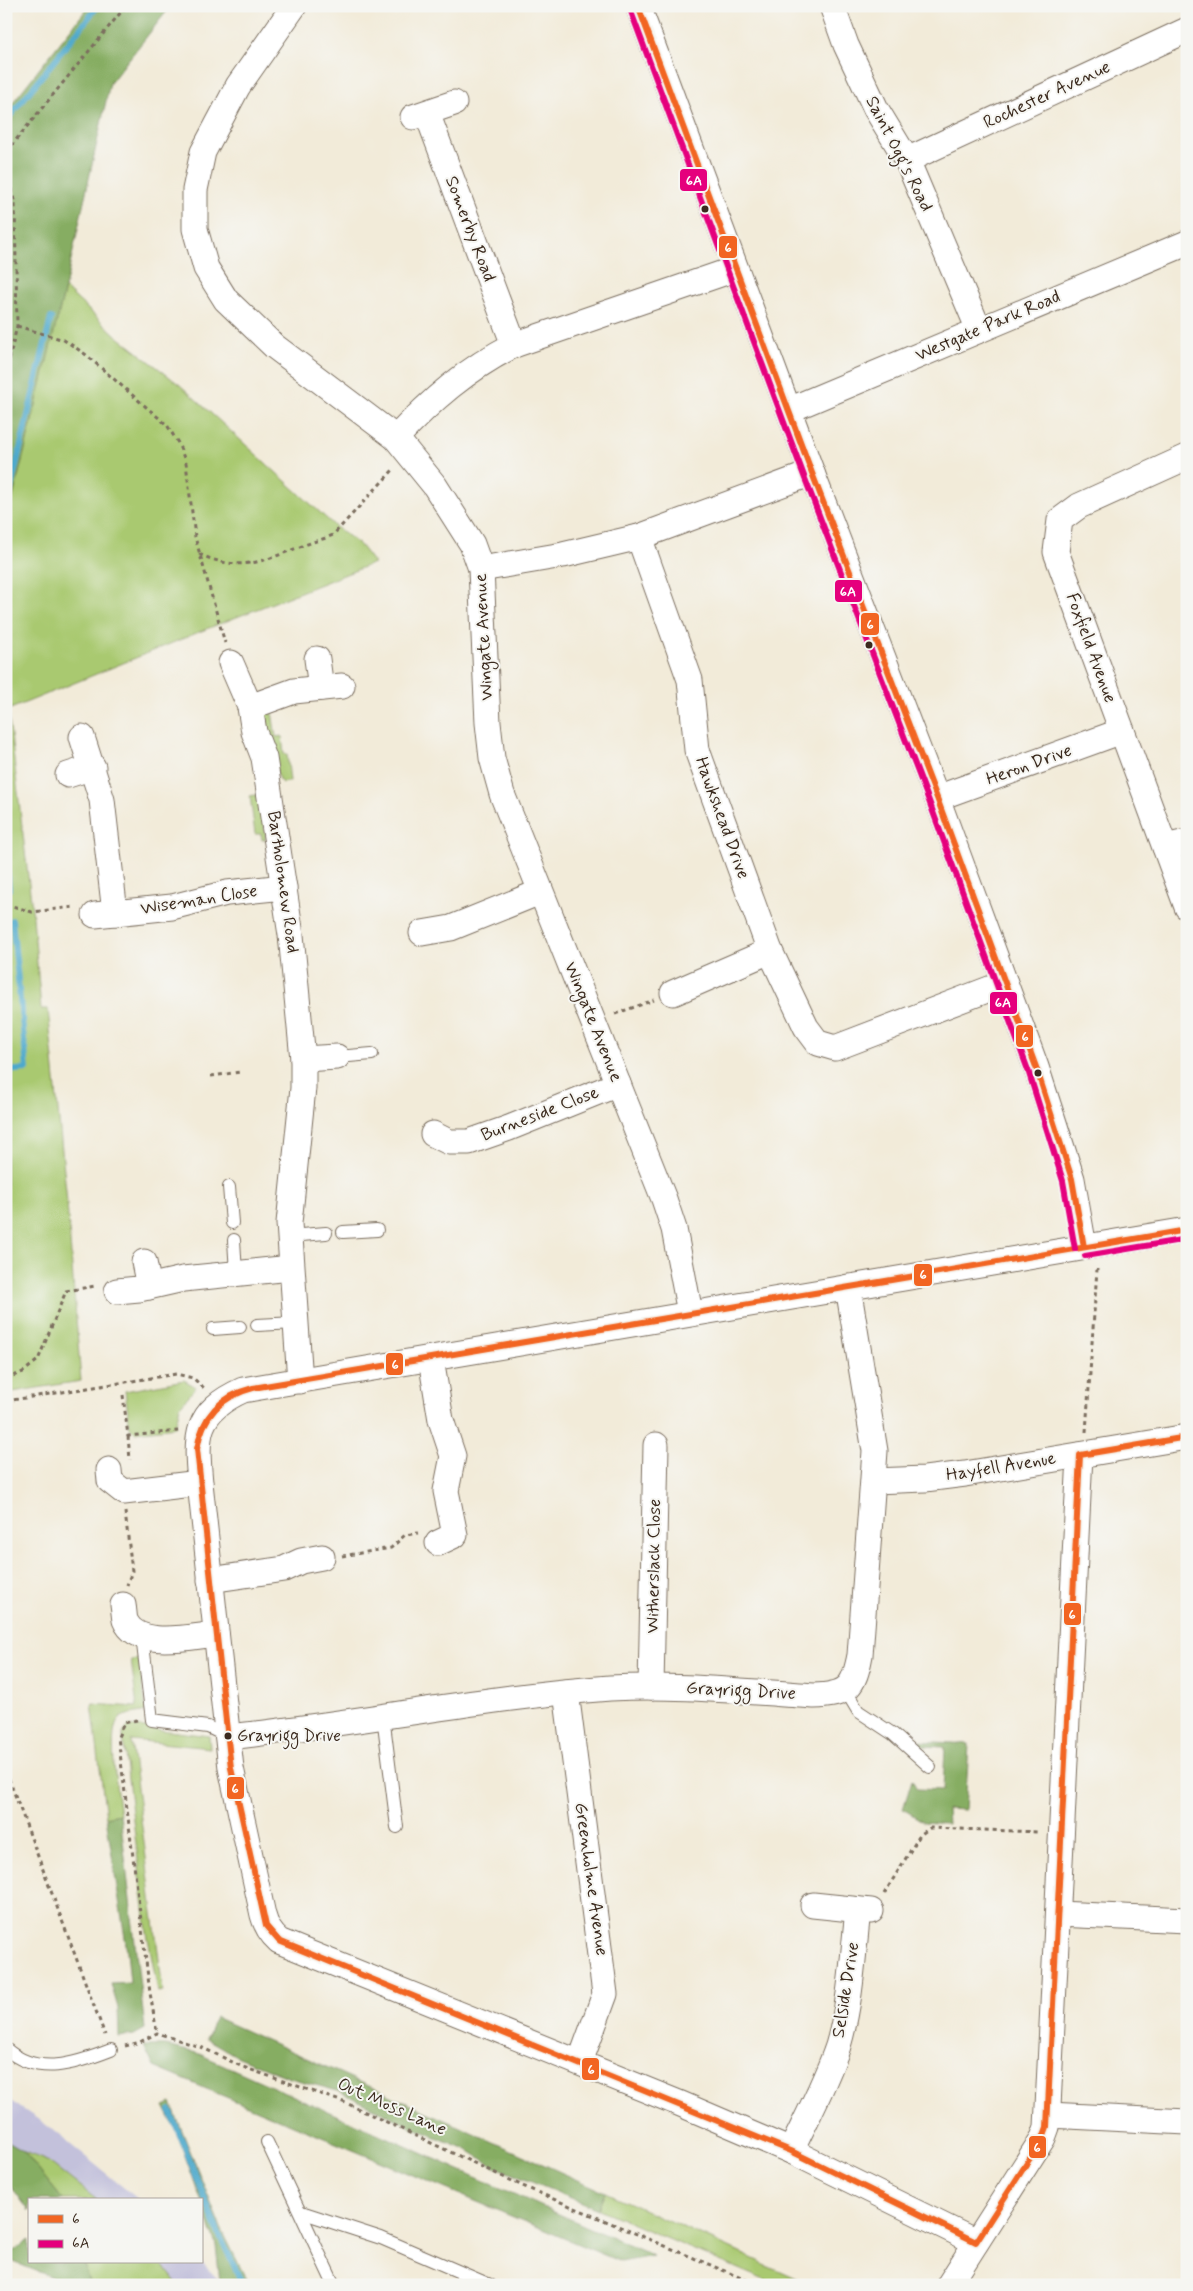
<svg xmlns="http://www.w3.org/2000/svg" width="1193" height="2291" font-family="Mynerve,sans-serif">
<rect width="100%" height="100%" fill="#f6f6f2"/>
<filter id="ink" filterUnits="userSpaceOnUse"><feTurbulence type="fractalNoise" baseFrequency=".02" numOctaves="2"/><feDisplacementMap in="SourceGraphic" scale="10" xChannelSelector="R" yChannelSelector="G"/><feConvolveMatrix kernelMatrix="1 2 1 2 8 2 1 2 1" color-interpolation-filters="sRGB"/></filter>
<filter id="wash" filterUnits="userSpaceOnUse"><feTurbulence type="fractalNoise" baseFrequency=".0096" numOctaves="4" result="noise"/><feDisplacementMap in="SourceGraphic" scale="20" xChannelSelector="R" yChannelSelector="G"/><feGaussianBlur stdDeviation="1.12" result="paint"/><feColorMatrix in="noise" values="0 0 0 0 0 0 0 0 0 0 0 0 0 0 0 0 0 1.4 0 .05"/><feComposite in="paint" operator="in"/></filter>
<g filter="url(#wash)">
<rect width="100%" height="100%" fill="#f2ebd9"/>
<g fill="#c3c1db">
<path d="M6,2098L45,2124L139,2200H29V2211L6,2179Z"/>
<path d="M29,2240V2262H201L220,2281L244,2275L249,2285H72L11,2261L9,2254Z"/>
</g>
<g fill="#a9c970" stroke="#727a47">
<path d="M65,288L117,336L180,385L336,527L360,545L374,563L209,628L8,710L33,917L41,1009H48L66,1191L81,1381L6,1393V525Z"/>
<path d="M266,712H272L276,737L282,736L284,754H287L290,781L283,783L279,780L263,725Z"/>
<path d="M260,794L266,839L262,840L261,834H255L250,796Z"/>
<path d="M184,1380L196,1387L180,1406L175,1427L135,1432L130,1428L125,1391Z"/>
<path d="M139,1659L146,1711C138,1713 126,1714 120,1718C106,1727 118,1798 120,1814L106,1817L92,1704L137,1707L131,1660Z"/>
<path d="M129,1726L209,1736L210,1748L131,1740L163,1991L158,1992L147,1933L123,1738V1733Z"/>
<path d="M23,2151L49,2162L97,2200H63Z"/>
<path d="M605,2192L811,2285H776L598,2209Z"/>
<path d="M83,2262H161L178,2285H90Z"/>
</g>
<g fill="#86ad62" stroke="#606c40">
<path d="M89,6H171L110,83L65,288L6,525V111Z"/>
<path d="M919,1741L969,1744L965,1810L947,1809L948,1824L924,1822L903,1809L912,1780L917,1789L943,1790L945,1747L923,1746Z"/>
<path d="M120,1814L145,2029L134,2035L119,2037L118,2008L111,1984L130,1983L127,1951L106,1817Z"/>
<path d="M215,2017L605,2192L598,2209L495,2167L468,2150L414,2128L341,2092L290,2078L238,2057L207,2039Z"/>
<path d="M144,2046H166L197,2053L653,2256L621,2262L154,2067Z"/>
<path d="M171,2103L220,2226L249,2285H223L220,2282L216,2246L201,2200L175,2128L164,2106Z"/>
<path d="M6,2141L23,2151L63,2200H29V2211L6,2179Z"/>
<path d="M29,2240V2262H83L90,2285H72L11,2261L9,2254Z"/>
</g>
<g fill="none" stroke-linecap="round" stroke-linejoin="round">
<g stroke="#4da9cc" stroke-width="6">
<path d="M6,121L98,6"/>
<path d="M6,508L51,318"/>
<path d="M6,862L9,889"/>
<path d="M6,1071L27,1069L12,920"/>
<path d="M170,2110L218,2232L243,2285"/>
</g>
</g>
</g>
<g filter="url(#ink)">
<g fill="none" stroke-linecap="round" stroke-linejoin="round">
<defs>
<g id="service">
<path d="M337,1057L372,1054"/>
<path d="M229,1187L232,1223"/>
<path d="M343,1232L377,1230"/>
<path d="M289,1236L326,1233"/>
<path d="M234,1240L236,1273"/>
<path d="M257,1325L295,1323"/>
<path d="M213,1329L240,1327"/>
<path d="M142,1636L152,1720L208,1727L228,1737"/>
<path d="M846,1691L858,1711L893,1734L930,1767"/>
<path d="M383,1716L397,1827"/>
<path d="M6,2049C38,2077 75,2064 111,2050"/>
<path d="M267,2142L334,2285"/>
<path d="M301,2212L381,2238L490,2285"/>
</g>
<g id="minor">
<path d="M294,6L238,86L203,152L195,190V229L206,268L226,300L274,346L396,438L435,486L472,544L481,569L488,723L492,758L502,794L664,1199L674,1229L690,1313"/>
<path d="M638,6L812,473L937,798L1036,1067L1072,1179L1084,1247"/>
<path d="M832,6L846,45L876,109L907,160L979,330"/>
<path d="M427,113L514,345"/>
<path d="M413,117L454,103"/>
<path d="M907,160L1187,30"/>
<path d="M789,410L1187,243"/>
<path d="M396,438C431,400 467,369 514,345L735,269"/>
<path d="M1187,457L1079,506L1060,520L1056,552L1187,907"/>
<path d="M639,537L690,680L697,750L770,951L806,1027L818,1043L835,1048L1005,983"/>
<path d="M481,569L563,555L639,537L812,473"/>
<path d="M317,659L321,688"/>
<path d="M231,663L250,707L254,732L264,758L291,935L303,1059V1088L289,1223L300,1381"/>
<path d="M250,707L294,691L342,686"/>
<path d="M82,737L102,800L115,913"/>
<path d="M68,775L93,767"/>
<path d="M937,798L1122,731"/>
<path d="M1165,847L1187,842"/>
<path d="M95,915L172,907L227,893L284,887"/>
<path d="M422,933L451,928L540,892"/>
<path d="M673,993L770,951"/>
<path d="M303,1059L337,1057"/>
<path d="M433,1134L449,1142H469L509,1128L618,1084"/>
<path d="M144,1262L149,1287"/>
<path d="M117,1291L139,1289L183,1279L291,1268"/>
<path d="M431,1359L441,1420L453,1456L446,1491L455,1535L438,1543"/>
<path d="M109,1470L110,1481L124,1492L200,1483"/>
<path d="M874,1481L925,1479L965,1474L1187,1437"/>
<path d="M210,1580L284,1569L301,1561L322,1557"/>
<path d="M123,1605C124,1610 124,1616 125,1620C137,1650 192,1636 216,1634"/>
<path d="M651,1687L656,1445"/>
<path d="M566,1692L605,1994L580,2062"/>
<path d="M228,1737C356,1724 482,1697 610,1688C678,1684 747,1692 814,1696C848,1695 854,1687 860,1655L875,1451L848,1287"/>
<path d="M813,1905L871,1911"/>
<path d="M1058,1914L1187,1920"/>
<path d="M1049,2115L1187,2122"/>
<path d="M791,2151C807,2117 826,2082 838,2046C851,2002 853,1955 858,1910"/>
<path d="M976,2242L791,2151L681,2104L279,1941C270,1933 266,1926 263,1915L231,1768L200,1483C196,1436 194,1412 243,1390L1187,1230"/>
<path d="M949,2285L1043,2138L1047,2127L1080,1455"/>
</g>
</defs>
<use href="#service" stroke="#7b6e5f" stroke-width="14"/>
<use href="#minor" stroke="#7b6e5f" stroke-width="27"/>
<g stroke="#7b6e5f" stroke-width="3" stroke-dasharray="4 4" stroke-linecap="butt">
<path d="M6,152L126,6"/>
<path d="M6,183L11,188L15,200L17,326L6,373"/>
<path d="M17,326L64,340L85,354L167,425L178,443L186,463L195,537L225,643"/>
<path d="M199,554C251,578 276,552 326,538L333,535L394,469"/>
<path d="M6,904L32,912L74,907"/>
<path d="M615,1014L654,1000"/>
<path d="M211,1076L241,1072"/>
<path d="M6,1379L23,1372L38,1360L66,1291L95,1286"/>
<path d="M123,1395L128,1436L178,1431"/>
<path d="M6,1401L176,1374L193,1378L204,1388"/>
<path d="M1086,1432L1097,1269"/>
<path d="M128,1436L130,1460"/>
<path d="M125,1512L132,1571L127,1585"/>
<path d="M342,1556L391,1548L405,1535L418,1533"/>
<path d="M137,1720L124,1723L118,1737L150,1993L157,2033"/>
<path d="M6,1771L105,2035"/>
<path d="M884,1894L920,1835L930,1828L1040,1832"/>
<path d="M125,2046L140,2042L157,2033L203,2048L243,2067L346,2103L525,2187L758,2285"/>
</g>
<use href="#service" stroke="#fff" stroke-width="12"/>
<use href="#minor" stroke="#fff" stroke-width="25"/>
<defs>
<g id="bus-1">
<path d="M638,6L812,473L937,798L1036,1067L1072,1179L1084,1247"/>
<path d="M1187,1230L253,1388C221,1396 202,1416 197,1449L231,1768L266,1926L279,1941L791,2151L976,2242L1043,2138L1047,2127L1080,1455L1187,1437"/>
</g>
<g id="bus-2">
<path d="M630,9L804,476L929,801L1028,1070L1063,1181L1075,1249"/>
<path d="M1085,1256L1187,1239"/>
</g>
</defs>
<use href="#bus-1" stroke="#f6f6f2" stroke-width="10"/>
<use href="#bus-2" stroke="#f6f6f2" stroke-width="10"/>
<use href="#bus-1" stroke="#f26522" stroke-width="6"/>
<use href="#bus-2" stroke="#e5007d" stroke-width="6"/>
</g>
</g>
<g fill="#3b2a1e" stroke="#f6f6f2" stroke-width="2">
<circle cx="705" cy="209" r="4.5"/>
<circle cx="869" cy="645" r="4.5"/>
<circle cx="1038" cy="1073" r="4.5"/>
<circle cx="228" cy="1736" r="4.5"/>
</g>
<g text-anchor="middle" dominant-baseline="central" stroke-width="4" stroke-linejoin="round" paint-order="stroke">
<g font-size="17" fill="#3b2a1e" stroke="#f6f6f2" text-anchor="start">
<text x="237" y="1736">Grayrigg Drive</text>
</g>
<g font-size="18" fill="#3b2a1e" stroke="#f6f6f2">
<text transform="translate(1047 95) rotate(-25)">Rochester Avenue</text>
<text transform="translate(899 154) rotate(63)">Saint Ogg's Road</text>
<text transform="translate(470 229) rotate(69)">Somerby Road</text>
<text transform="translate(988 326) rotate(-23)">Westgate Park Road</text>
<text transform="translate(484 637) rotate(-93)">Wingate Avenue</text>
<text transform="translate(1091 648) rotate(70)">Foxfield Avenue</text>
<text transform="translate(1029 765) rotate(-20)">Heron Drive</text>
<text transform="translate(722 818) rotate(70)">Hawkshead Drive</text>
<text transform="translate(283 882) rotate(82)">Bartholomew Road</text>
<text transform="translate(199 900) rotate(-9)">Wiseman Close</text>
<text transform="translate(593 1022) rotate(68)">Wingate Avenue</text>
<text transform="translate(540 1114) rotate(-21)">Burneside Close</text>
<text transform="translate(1001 1467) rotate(-9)">Hayfell Avenue</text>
<text transform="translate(654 1566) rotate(-89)">Witherslack Close</text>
<text transform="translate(741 1691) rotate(3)">Grayrigg Drive</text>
<text transform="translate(591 1879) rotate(82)">Greenholme Avenue</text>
<text transform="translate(846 1990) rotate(-81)">Selside Drive</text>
<text transform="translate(392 2107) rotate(24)">Out Moss Lane</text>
</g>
</g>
<g stroke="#f6f6f2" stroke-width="2">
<rect x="679" y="168" width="29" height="24" rx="5" fill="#e5007d"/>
<rect x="718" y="235" width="20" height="24" rx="5" fill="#f26522"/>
<rect x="834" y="579" width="29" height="24" rx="5" fill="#e5007d"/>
<rect x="860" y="612" width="20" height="24" rx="5" fill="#f26522"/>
<rect x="989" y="991" width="29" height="24" rx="5" fill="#e5007d"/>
<rect x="1015" y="1024" width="19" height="24" rx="5" fill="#f26522"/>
<rect x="913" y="1263" width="20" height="24" rx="5" fill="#f26522"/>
<rect x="385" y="1352" width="19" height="24" rx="5" fill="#f26522"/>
<rect x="1063" y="1602" width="19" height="24" rx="5" fill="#f26522"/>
<rect x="226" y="1776" width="19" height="24" rx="5" fill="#f26522"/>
<rect x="581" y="2057" width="19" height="24" rx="5" fill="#f26522"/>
<rect x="1028" y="2135" width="19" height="24" rx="5" fill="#f26522"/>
</g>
<g font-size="14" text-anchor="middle" font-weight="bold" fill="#fff">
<text x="694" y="185">6A</text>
<text x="728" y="252">6</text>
<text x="848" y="596">6A</text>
<text x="870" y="629">6</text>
<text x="1003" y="1007">6A</text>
<text x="1025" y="1041">6</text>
<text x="923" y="1279">6</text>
<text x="395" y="1369">6</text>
<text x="1072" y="1619">6</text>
<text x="235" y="1793">6</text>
<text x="591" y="2074">6</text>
<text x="1037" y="2152">6</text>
</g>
<rect width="1193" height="2291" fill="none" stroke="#f6f6f2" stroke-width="25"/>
<rect x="28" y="2198" width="175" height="65" fill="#f6f6f2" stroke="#aba49d"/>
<rect x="38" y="2215" width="25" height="8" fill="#f26522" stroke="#aba49d"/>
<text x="72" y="2224" font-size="15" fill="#3b2a1e">6</text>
<rect x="38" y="2240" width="25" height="8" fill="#e5007d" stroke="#aba49d"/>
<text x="72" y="2248" font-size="15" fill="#3b2a1e">6A</text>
</svg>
